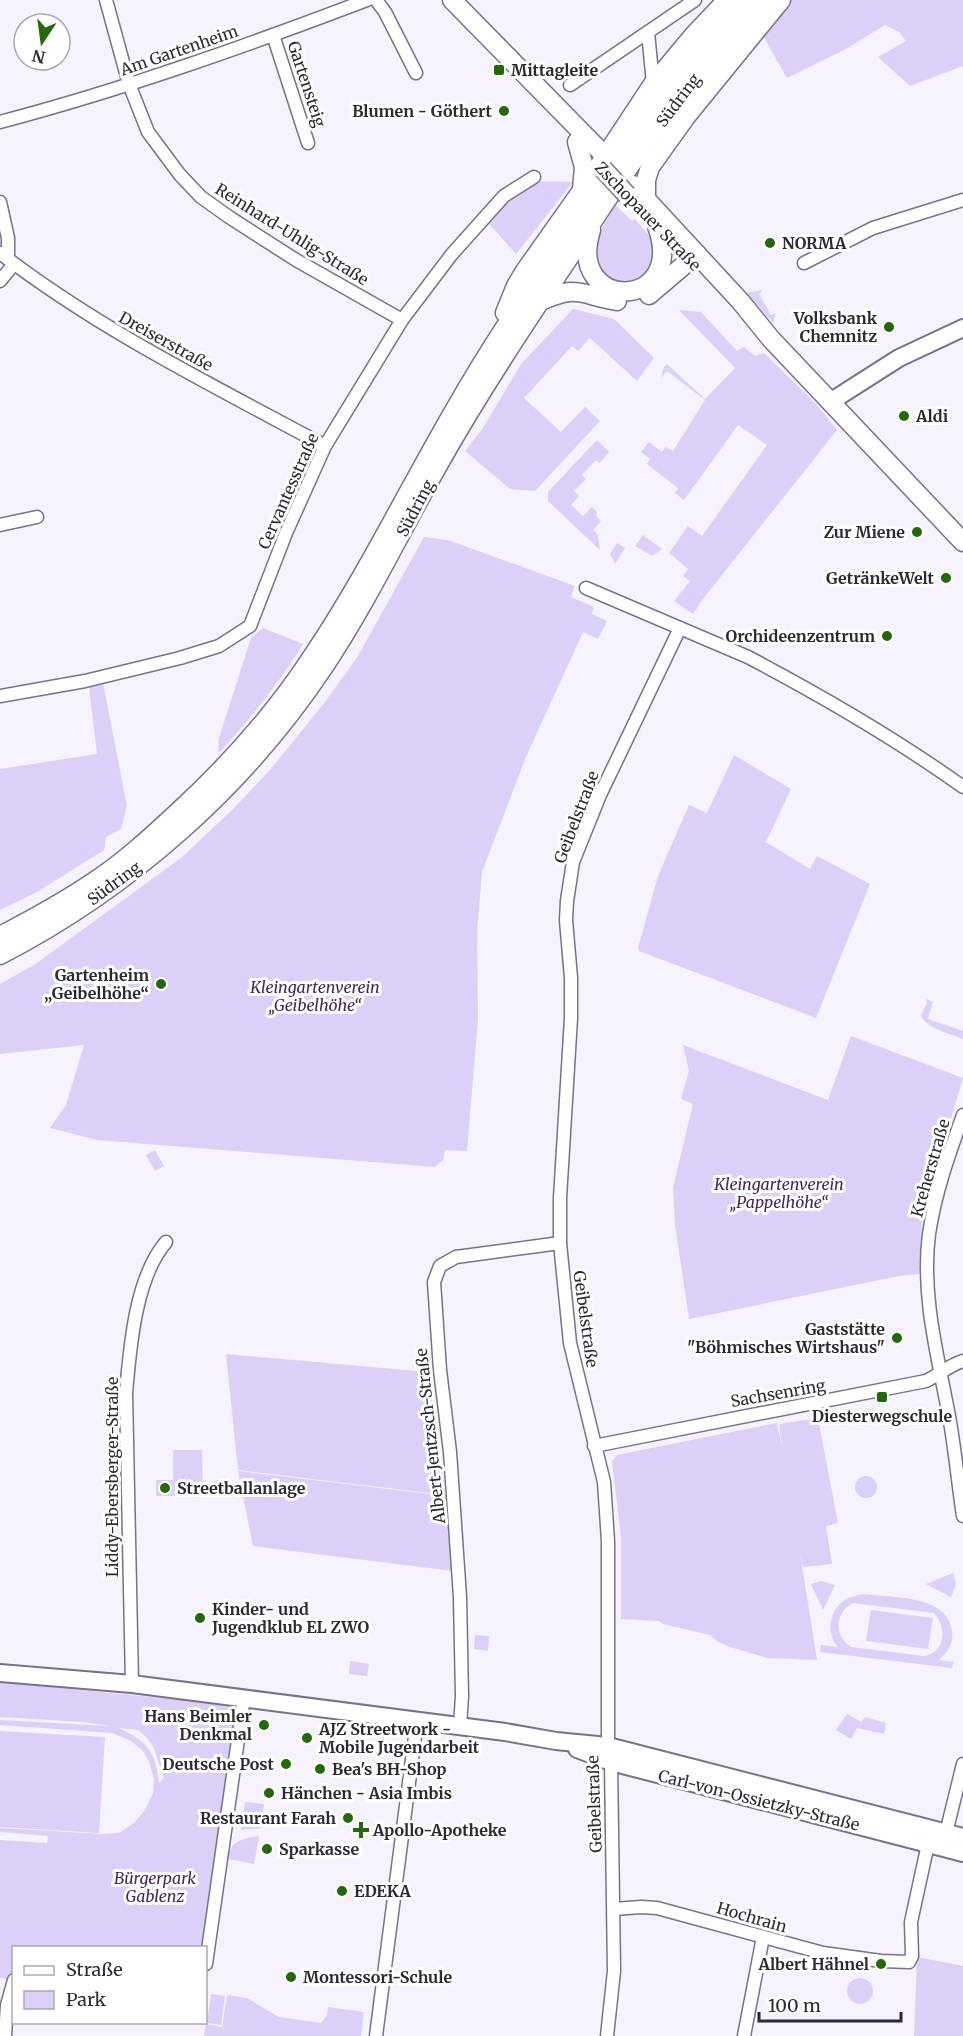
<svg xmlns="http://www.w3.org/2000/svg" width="963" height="2036" font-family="Merriweather,serif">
<rect width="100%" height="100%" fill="#f6f3fe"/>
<g fill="#dccff8" fill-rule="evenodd">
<path d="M791,0H963V66L910,86L878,57L906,41L899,32L885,25L846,49L787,78L762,34Z"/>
<path d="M537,181L573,182L516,254L484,218L506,198Z"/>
<path d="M615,205L632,221L635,219L650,237L653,256L658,259L639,282H612L595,263L596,239Z"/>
<path d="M763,290L759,294L771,315L776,313L773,323L747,293Z"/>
<path d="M573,309L614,319L654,358L637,381L590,338L578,351L572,346L524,398L561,432L585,407L600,421L535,491L510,489L465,451L483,428L521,364Z"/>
<path d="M679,310L701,312L737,351L744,347L755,356L764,353L817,405L837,430L703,599L693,614L674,601L690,581L683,576L688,569L669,553L688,526L702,536L767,445L738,425L684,500L675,493L678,488L647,464L650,459L641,452L649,442L662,452L666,447L673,451L705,400L667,371L661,378L664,367L667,364L705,399L735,368Z"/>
<path d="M597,440L609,452L600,463L596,460L582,475L586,479L574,491L579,496L571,505L583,516L592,507L597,512L596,516L601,521L593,530L598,535L600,550L548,501V492Z"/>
<path d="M643,535L662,549L652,556L635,546Z"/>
<path d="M424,537L448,540L575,586L571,597L594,607L592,614L607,621L598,639L583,632L526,757L482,872L477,932L478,1019L467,1151L445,1150L443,1160L435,1167L97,1140L50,1128L66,1105L84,1045L0,1054V984L34,965L181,858L231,811L270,770L325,702L358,656Z"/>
<path d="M617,543L625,548L615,564L610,554Z"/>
<path d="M263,628L303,644C279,683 252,717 221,751L218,752L219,738L251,638Z"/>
<path d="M103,683L127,806L121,829L106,837L104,850L37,892L0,910V769L97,754L89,687Z"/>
<path d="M734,755L791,789L766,842L810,869L817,856L870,884L816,1018L639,951L638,948L658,876L689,805L707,813Z"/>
<path d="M926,999L933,1002L928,1019L963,1031V1039C950,1033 926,1029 921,1015L927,1003Z"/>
<path d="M851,1036L963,1078L922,1215L919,1274L899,1276L689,1319L675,1225L673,1188L693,1104L681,1099L689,1071L683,1045L828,1100Z"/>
<path d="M155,1150L164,1166L155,1171L146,1155Z"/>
<path d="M226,1354L428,1372L446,1495L238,1470Z"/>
<path d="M818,1418L838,1523L826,1526L832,1564L803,1567L800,1553L817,1660L767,1658L730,1647L718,1642L710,1635L663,1624L659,1621L621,1619V1536L612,1462L617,1455L777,1423L782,1446L779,1424Z"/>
<path d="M173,1450H202L203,1496H156V1480H173Z"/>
<path d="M238,1471L447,1496L453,1571L253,1546Z"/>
<circle cx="866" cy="1487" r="11"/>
<path d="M953,1573L956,1584L951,1597L926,1584Z"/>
<path d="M821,1581L835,1585L823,1610L811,1584Z"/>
<path d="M863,1594C891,1598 948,1594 952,1631C954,1643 948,1652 939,1660L954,1662L952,1668L820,1652L821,1645L838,1647C827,1635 828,1615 841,1603C847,1597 855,1596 863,1594ZM853,1603L934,1613C947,1627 946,1653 924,1656L851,1647C834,1636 834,1613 853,1603Z"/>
<path d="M871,1610L933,1618L928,1649L866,1641Z"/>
<path d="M475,1635L489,1636L488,1651L474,1649Z"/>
<path d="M350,1661L369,1664L367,1676L349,1674Z"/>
<path d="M0,1682L161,1698L167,1695L244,1698L206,1948H14L13,1980L0,1978V1840L47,1843L48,1836L0,1832V1828L102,1834L119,1833L134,1823L145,1810L153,1793L154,1779L149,1761L142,1750L131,1741L112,1733L0,1725V1720L109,1726L83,1722L0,1717ZM119,1728L138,1730L146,1737L153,1746L164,1778L159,1783C155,1751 148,1742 119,1728Z"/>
<path d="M847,1714L861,1722L865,1717L886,1723L884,1734L857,1728L851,1739L836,1730Z"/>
<path d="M0,1731L105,1737L99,1833L0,1827Z"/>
<path d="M245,1802L264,1804L261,1828L241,1830Z"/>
<path d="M259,1836L254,1864L228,1859C229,1841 243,1838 259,1836Z"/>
<path d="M917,1957L963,1966V2036H914Z"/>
<circle cx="860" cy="1991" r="13"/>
<path d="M211,1994L225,1996L221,2025L207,2023Z"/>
<path d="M227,1995L247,1998L279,2017L321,2023L327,2015L328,2007L364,2012L361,2036H204L206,2024L222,2027Z"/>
</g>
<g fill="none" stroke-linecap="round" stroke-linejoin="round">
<defs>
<g id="street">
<path d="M106,0L129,84L148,132L180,175L201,197L229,217L296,260L402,320"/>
<path d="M376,0L385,12L416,73"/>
<path d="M648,32L653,84"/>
<path d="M273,35L308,143"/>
<path d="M570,85L695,0"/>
<path d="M0,122C125,89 246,46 367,0"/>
<path d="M0,202L8,238V259"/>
<path d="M0,253C100,330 214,386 325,446"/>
<path d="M804,263L873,228L963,200"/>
<path d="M0,281L14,264"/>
<path d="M0,525L37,517"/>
<path d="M586,588L748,657C822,696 895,738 963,787"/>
<path d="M0,696L85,681L180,658L219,646L250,626L286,533L325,446L402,320L452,254L504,196L534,177"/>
<path d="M963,1115C949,1154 935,1193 929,1234C921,1295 938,1357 949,1416C955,1449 958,1483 963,1516"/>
<path d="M594,1446L926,1381C939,1375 949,1365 963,1361"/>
<path d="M132,1684L126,1393C130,1348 135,1278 166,1242"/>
<path d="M460,1726L462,1696L460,1597L450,1452L440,1370L434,1282L440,1266L456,1257L560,1243"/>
<path d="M614,1909L641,1907L657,1908L823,1953L881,1961L909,1962L912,1956L911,1922L928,1844L946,1833L963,1764"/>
<path d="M206,1964L244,1698"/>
<path d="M5,2036L7,2005L14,1980"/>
<path d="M376,2036L417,1721"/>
<path d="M607,2036L614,1971L611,1762L608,1746V1541L604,1482L570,1343L560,1243V1198L571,1018V978L566,920L567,901L573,862L600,795L680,628"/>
<path d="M744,2036L763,1937"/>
</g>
<g id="secondary">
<path d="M830,402L899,358L963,328"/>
<path d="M0,1673L132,1684L505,1732L556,1741L608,1746L963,1837"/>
<path d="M577,1749L611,1762L963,1853"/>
</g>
<g id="primary">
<path d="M452,0L609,160"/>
<path d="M577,142L584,167L582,189"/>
<path d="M633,185L741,302L771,339L963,542"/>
<path d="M646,199V180L650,167L688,114L781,0"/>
<path d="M591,230C565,313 688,312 657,226"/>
<path d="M649,295L697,254"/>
<path d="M538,302C578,284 578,294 617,301"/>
<path d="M505,313L516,286L525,271L595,172L653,84L693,36L727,0"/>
<path d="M0,936C33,919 64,902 95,881C125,861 152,836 179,811C231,763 275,714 314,654C366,576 407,492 454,411C497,335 548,263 597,191C642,123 687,56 748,0"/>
<path d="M0,955C128,889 243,788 323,668C366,604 399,534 437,467C478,394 524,325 570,256C629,165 688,74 768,0"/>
</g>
</defs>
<use href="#street" stroke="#79718a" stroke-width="15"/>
<use href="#secondary" stroke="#79718a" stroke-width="20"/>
<use href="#primary" stroke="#79718a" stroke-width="21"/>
<use href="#street" stroke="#fff" stroke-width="12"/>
<use href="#secondary" stroke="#fff" stroke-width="16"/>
<use href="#primary" stroke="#fff" stroke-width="18"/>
<defs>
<path id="primary-bridge" d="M603,169L627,195"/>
</defs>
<use href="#primary-bridge" stroke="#79718a" stroke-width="21" stroke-linecap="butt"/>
<use href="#primary-bridge" stroke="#fff" stroke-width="18"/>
</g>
<g fill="#216a04" stroke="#fff" stroke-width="2">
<rect x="493" y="64" width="12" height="12" rx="3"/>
<circle cx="504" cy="111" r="6"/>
<circle cx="770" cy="243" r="6"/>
<circle cx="889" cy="327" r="6"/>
<circle cx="904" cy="416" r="6"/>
<circle cx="917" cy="532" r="6"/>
<circle cx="946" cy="578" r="6"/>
<circle cx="887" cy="636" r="6"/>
<circle cx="161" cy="984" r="6"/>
<circle cx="897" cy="1338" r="6"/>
<rect x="876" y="1391" width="12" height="12" rx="3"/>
<circle cx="165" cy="1488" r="6"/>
<circle cx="200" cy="1618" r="6"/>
<circle cx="264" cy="1725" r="6"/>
<circle cx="307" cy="1738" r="6"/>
<circle cx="286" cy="1764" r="6"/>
<circle cx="320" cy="1769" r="6"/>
<circle cx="269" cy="1793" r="6"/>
<circle cx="348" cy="1818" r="6"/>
<path d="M358 1821h6v6h6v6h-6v6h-6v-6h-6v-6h6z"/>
<circle cx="267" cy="1849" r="6"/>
<circle cx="342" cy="1891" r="6"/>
<circle cx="881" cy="1964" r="6"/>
<circle cx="291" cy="1977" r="6"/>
</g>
<g text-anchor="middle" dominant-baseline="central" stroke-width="6" stroke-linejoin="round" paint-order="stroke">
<g font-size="16" fill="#2d2934" stroke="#fff">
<text transform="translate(179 50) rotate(-19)">Am Gartenheim</text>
<text transform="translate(307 84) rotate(72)">Gartensteig</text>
<text transform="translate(678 100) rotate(-53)">Südring</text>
<text transform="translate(648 216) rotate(46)">Zschopauer Straße</text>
<text transform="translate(292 234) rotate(32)">Reinhard-Uhlig-Straße</text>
<text transform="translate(166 341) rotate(29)">Dreiserstraße</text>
<text transform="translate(288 491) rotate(-66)">Cervantesstraße</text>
<text transform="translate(415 508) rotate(-62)">Südring</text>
<text transform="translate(576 817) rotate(-69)">Geibelstraße</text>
<text transform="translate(114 883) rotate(-36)">Südring</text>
<text transform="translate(930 1168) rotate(-74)">Kreherstraße</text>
<text transform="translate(586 1319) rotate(82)">Geibelstraße</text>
<text transform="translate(778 1393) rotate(-10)">Sachsenring</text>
<text transform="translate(430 1436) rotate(-96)">Albert-Jentzsch-Straße</text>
<text transform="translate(112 1477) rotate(-90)">Liddy-Ebersberger-Straße</text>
<text transform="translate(759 1800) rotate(14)">Carl-von-Ossietzky-Straße</text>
<text transform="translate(594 1804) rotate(-92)">Geibelstraße</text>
<text transform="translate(752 1917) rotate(16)">Hochrain</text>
</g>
<g font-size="16" font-weight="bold" fill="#2d2934" stroke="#fff" text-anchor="start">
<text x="511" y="70">Mittagleite</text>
<text x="492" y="111" text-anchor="end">Blumen - Göthert</text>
<text x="782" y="243">NORMA</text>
<text x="877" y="318" text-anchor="end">Volksbank<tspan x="877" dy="18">Chemnitz</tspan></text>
<text x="916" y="416">Aldi</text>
<text x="905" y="532" text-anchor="end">Zur Miene</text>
<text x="934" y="578" text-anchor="end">GetränkeWelt</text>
<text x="875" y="636" text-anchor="end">Orchideenzentrum</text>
<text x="149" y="975" text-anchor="end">Gartenheim<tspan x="149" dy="18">„Geibelhöhe“</tspan></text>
<text x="885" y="1329" text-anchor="end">Gaststätte<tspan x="885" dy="18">"Böhmisches Wirtshaus"</tspan></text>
<text x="882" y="1416" text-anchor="middle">Diesterwegschule</text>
<text x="177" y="1488">Streetballanlage</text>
<text x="212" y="1609">Kinder- und<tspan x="212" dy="18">Jugendklub EL ZWO</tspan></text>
<text x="252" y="1716" text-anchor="end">Hans Beimler<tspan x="252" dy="18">Denkmal</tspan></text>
<text x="319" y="1729">AJZ Streetwork -<tspan x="319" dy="18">Mobile Jugendarbeit</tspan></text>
<text x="274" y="1764" text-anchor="end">Deutsche Post</text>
<text x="332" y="1769">Bea's BH-Shop</text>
<text x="281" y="1793">Hänchen - Asia Imbis</text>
<text x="336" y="1818" text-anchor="end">Restaurant Farah</text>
<text x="373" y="1830">Apollo-Apotheke</text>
<text x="279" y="1849">Sparkasse</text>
<text x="354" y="1891">EDEKA</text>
<text x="869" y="1964" text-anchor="end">Albert Hähnel</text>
<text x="303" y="1977">Montessori-Schule</text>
</g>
<g font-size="16" font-style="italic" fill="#402566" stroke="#fff">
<text x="315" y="987">Kleingartenverein<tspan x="315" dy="18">„Geibelhöhe“</tspan></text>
<text x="779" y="1184">Kleingartenverein<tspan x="779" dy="18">„Pappelhöhe“</tspan></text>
<text x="155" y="1878">Bürgerpark<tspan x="155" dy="18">Gablenz</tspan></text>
</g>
</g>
<rect x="12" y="1946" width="195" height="78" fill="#ffffff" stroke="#aba9ae" stroke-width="1.5"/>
<rect x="24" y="1966" width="30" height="9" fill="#ffffff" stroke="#aba9ae" stroke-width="1.5"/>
<text x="66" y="1976" font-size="18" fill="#2d2934">Straße</text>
<rect x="24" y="1991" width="30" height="18" fill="#dccff8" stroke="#aba9ae" stroke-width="1.5"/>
<text x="66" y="2006" font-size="18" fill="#2d2934">Park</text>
<g transform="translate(42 42) rotate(193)"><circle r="28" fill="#ffffff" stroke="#aba9ae" stroke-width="1.5"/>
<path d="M0-4.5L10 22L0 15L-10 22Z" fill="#216a04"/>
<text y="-9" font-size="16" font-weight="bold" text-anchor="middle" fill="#2d2934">N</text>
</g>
<path d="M759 2012v9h142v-9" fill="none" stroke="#2d2934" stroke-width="3"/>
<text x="768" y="2012" font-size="18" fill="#2d2934" stroke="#ffffff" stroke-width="4.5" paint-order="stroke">100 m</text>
</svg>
